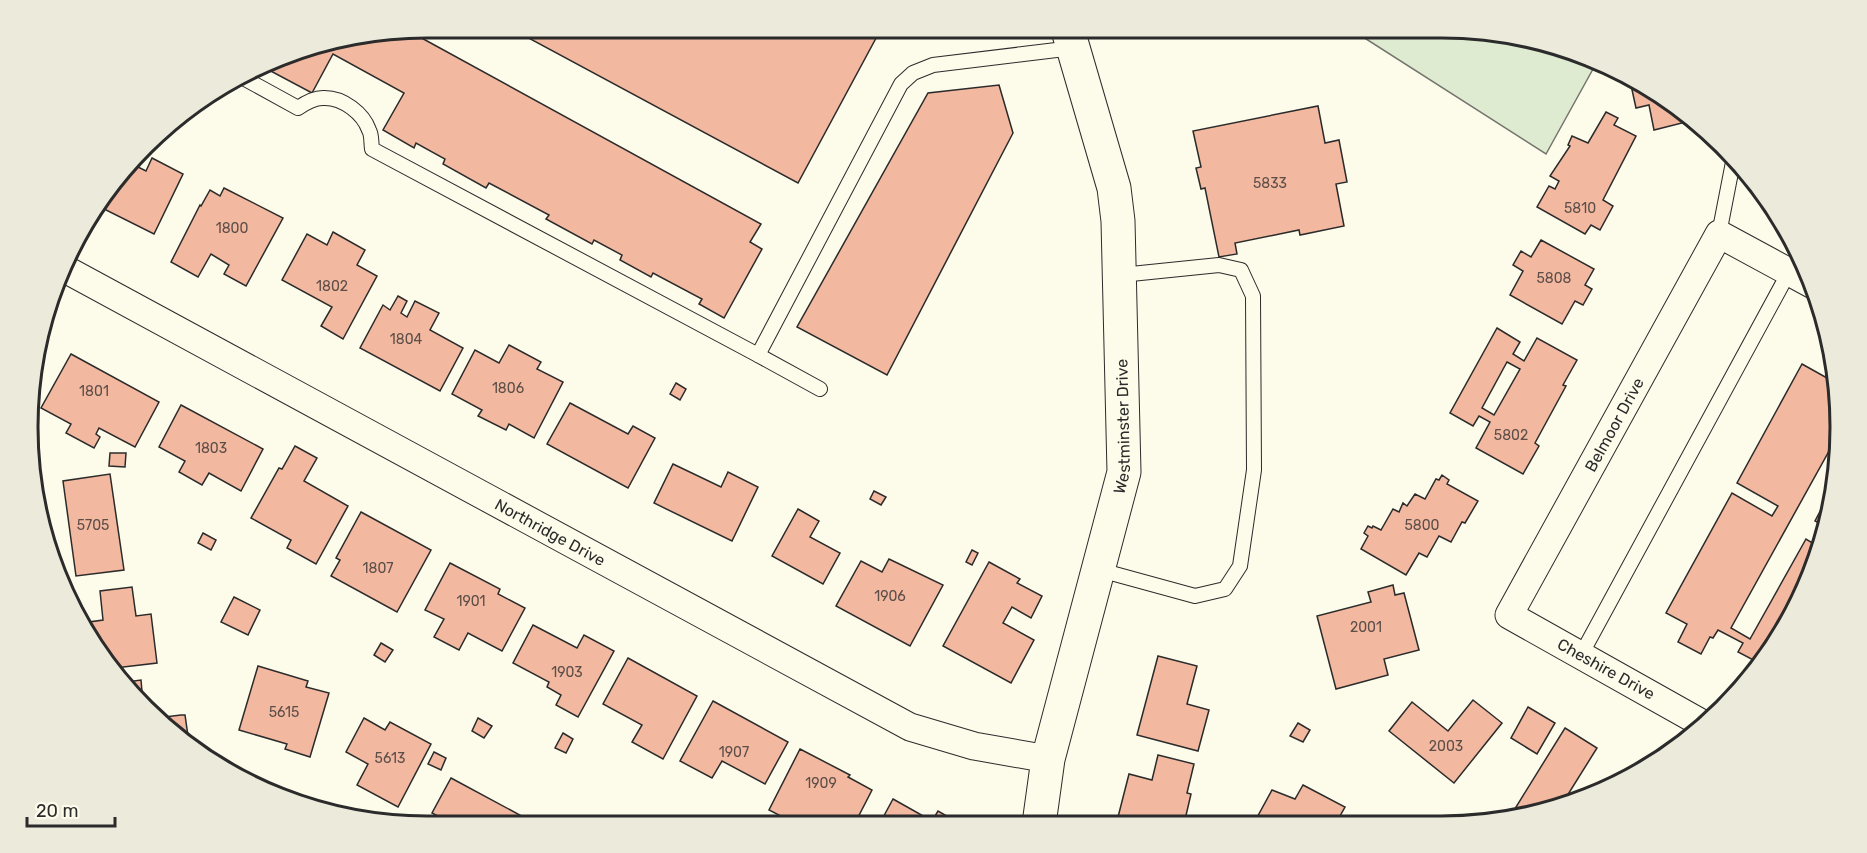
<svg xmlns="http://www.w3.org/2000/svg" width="1867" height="853" font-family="Rubik,sans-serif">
<rect width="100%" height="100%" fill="#fdfbea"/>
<path fill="#deebd1" stroke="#74746e" stroke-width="1.5" d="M1354,27H1441L1518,35L1598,60L1546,154L1352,30Z"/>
<g fill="#f2b8a0" stroke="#2b2b2b" stroke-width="1.5" fill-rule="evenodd">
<path d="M508,27H882L798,183Z"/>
<path d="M407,30L761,224L750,242L762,249L724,318L699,304L702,299L653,273L651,277L620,260L622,255L594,240L592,244L546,219L549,215L489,183L486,188L443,164L445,159L416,143L414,148L383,130L404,93L333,54L312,93L265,68L268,64L266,63L298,48Z"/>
<path d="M1629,76L1662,94L1694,120L1654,130L1649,105L1636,108Z"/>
<path d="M999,85L1013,133L887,375L797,327L928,93Z"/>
<path d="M1318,106L1325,143L1339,140L1347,182L1336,184L1344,226L1300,235L1299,230L1235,243L1237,254L1219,257L1205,188L1201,189L1196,168L1201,167L1193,131Z"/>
<path d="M1606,112L1618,118L1614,125L1636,136L1603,200L1613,206L1600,230L1591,225L1585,234L1537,207L1549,186L1555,189L1559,181L1550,176L1570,146L1568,145L1572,136L1588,143Z"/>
<path d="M152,158L183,174L154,234L98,206L132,164L146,171Z"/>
<path d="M224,188L283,218L246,286L224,274L229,265L211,254L198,277L171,262L200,205L201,206L210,190L220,196Z"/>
<path d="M333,232L365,250L357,265L377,276L343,339L321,326L332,307L282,280L307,234L327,245Z"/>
<path d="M1541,240L1594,269L1585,285L1592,289L1583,305L1575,301L1562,324L1510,295L1523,271L1513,265L1521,251L1531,257Z"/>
<path d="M398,296L407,301L401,313L407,317L415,301L439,313L430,330L463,348L440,391L360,348L383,305L390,310Z"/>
<path d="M1497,328L1520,342L1513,354L1524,361L1537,338L1577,360L1563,385L1566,386L1535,443L1539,446L1523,474L1476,448L1490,422L1479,416L1473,426L1450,413ZM1507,362L1520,369L1494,415L1482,408Z"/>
<path d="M509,345L541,362L537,369L563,382L534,438L509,424L506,430L478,416L482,410L452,394L475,350L499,363Z"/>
<path d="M71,354L159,402L135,447L99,428L96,434L100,437L94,448L66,433L71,424L41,408Z"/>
<path d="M1802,364L1836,383L1839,433L1731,628L1750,639L1806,539L1819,547L1810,579L1761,664L1738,652L1743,643L1718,630L1713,638L1710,637L1701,654L1678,642L1687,624L1666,613L1732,493L1772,516L1778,506L1737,483Z"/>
<path d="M676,383L686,389L680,400L670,394Z"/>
<path d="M570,403L628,434L633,426L655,438L628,488L547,444Z"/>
<path d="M181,405L263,449L241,491L209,473L202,485L179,472L185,461L159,447Z"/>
<path d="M295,446L317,458L304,481L348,506L316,564L287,548L291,540L251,518L279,468L282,469Z"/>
<path d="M110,453H126L125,467L109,466Z"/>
<path d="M673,464L721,487L728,472L758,487L732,541L654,503Z"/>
<path d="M110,474L124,570L76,576L63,481Z"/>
<path d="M1442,475L1449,480L1447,484L1478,501L1465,523L1462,522L1451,542L1439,536L1427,557L1419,553L1406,575L1361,549L1368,536L1364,533L1368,526L1372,528L1373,526L1381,530L1393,509L1399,512L1403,503L1407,506L1415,494L1425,499L1436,479L1439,480Z"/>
<path d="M1834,485L1832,504L1826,527L1815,521Z"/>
<path d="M874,491L886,497L881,505L870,499Z"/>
<path d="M798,509L819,521L810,537L840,553L823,584L772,556Z"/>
<path d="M361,512L431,550L397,612L331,576L340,560L336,558Z"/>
<path d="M203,533L216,540L211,550L198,543Z"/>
<path d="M972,550L978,553L972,565L966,562Z"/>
<path d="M889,559L943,585L910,646L836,606L861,561L882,572Z"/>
<path d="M989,562L1020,579L1017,583L1042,596L1031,618L1012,607L1003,623L1034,640L1011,683L943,646Z"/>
<path d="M450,563L500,589L498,594L525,608L502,651L468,633L459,650L434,637L444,619L425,610Z"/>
<path d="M1393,585L1395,595L1404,593L1419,650L1384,659L1388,675L1336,689L1317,616L1371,602L1368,592Z"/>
<path d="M132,587L136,616L151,614L157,663L115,668L83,629L82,623L103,620L100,591Z"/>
<path d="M234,597L260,610L248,635L221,622Z"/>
<path d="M533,625L577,648L584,635L614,651L578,717L556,705L561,695L547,687L549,682L513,663Z"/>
<path d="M381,643L393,650L385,662L374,655Z"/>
<path d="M1158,656L1197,666L1187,704L1209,710L1198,751L1137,735Z"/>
<path d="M628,658L697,696L663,759L632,742L642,725L603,704Z"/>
<path d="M258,666L308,681L306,687L329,693L310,757L285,749L287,744L239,730Z"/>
<path d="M141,680L143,703L126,682Z"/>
<path d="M1473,700L1502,723L1454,783L1389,731L1412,702L1448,731Z"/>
<path d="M713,701L788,742L765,784L722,761L712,778L680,761Z"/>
<path d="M1528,707L1555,723L1537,754L1511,738Z"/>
<path d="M181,715H185L189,743L163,727L156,718Z"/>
<path d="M364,718L385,730L390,722L431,744L398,807L357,785L368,764L346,752Z"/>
<path d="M478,718L492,726L484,738L472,731Z"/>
<path d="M1298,723L1310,730L1303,742L1290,736Z"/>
<path d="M1565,728L1597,748L1562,804L1527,814L1516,807Z"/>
<path d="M563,733L573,739L566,753L555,748Z"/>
<path d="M800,749L850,775L848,777L872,790L854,825H831L826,822L825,825H803L799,823L798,825L769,810Z"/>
<path d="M434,752L446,758L441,770L428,764Z"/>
<path d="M1158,755L1194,764L1187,793L1191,794L1184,824H1144L1118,817L1129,774L1152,780Z"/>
<path d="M451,778L529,820L526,826H456L432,813Z"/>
<path d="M1303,785L1345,807L1336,823H1254L1272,790L1295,799Z"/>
<path d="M893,799L932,821L938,811L961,824L879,825Z"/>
</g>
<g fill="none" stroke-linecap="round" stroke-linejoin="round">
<defs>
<g id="lane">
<path d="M238,75L298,108C305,103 315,97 325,98C343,98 363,113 369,130C372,135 371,143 372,149L758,355L901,84L913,73L933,65L1073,48"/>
<path d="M1719,234L1734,157"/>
<path d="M758,355L820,389"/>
<path d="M1100,570L1195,596L1225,589L1240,566L1254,470L1253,296L1241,270L1219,265L1121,275"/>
<path d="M1581,655L1789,272"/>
</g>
<g id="street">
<path id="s1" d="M65,269L910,727L974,746L1048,759"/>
<path id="s2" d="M1703,724L1509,615L1719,234L1813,285"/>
</g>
<g id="secondary">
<path id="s3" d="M1039,824L1048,759L1124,472L1118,221L1114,188L1067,27"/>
</g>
</defs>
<use href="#lane" stroke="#2b2b2b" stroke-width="16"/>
<use href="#street" stroke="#2b2b2b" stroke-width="29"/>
<use href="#secondary" stroke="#2b2b2b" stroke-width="35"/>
<use href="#lane" stroke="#fdfbea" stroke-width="14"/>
<use href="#street" stroke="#fdfbea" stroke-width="27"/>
<use href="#secondary" stroke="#fdfbea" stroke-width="33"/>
</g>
<g text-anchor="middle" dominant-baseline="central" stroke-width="4.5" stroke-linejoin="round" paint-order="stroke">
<g font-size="14" fill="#5d4e48">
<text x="1270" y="183">5833</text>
<text x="1580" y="208">5810</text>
<text x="232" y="228">1800</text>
<text x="1554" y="278">5808</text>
<text x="332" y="286">1802</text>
<text x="406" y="339">1804</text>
<text x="508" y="388">1806</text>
<text x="94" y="391">1801</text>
<text x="1511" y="435">5802</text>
<text x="211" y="448">1803</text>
<text x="93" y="525">5705</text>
<text x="1422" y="525">5800</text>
<text x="378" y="568">1807</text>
<text x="890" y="596">1906</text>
<text x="471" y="601">1901</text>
<text x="1366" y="627">2001</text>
<text x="567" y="672">1903</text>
<text x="284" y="712">5615</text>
<text x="1446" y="746">2003</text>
<text x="734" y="752">1907</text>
<text x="390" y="758">5613</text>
<text x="821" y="783">1909</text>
</g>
<g font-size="16" fill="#2b2b2b" stroke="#fdfbea">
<text stroke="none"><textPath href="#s2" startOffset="440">Belmoor Drive</textPath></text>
<text stroke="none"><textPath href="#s3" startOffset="408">Westminster Drive</textPath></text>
<text stroke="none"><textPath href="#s1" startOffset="552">Northridge Drive</textPath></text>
<text transform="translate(1606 669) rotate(29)">Cheshire Drive</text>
</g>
</g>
<path d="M0 0H1867V853H0ZM427 38H1441A389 389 0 0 1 1830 427V427A389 389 0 0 1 1441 816H427A389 389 0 0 1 38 427V427A389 389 0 0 1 427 38Z" fill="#eceadb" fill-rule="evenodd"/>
<path fill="none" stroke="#2b2b2b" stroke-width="3" d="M427 38H1441A389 389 0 0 1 1830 427V427A389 389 0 0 1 1441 816H427A389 389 0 0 1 38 427V427A389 389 0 0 1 427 38Z"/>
<path d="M27 817v9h88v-9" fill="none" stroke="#2b2b2b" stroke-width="3"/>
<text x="36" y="817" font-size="18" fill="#2b2b2b" stroke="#fdfbea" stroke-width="4.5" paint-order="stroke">20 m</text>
</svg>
